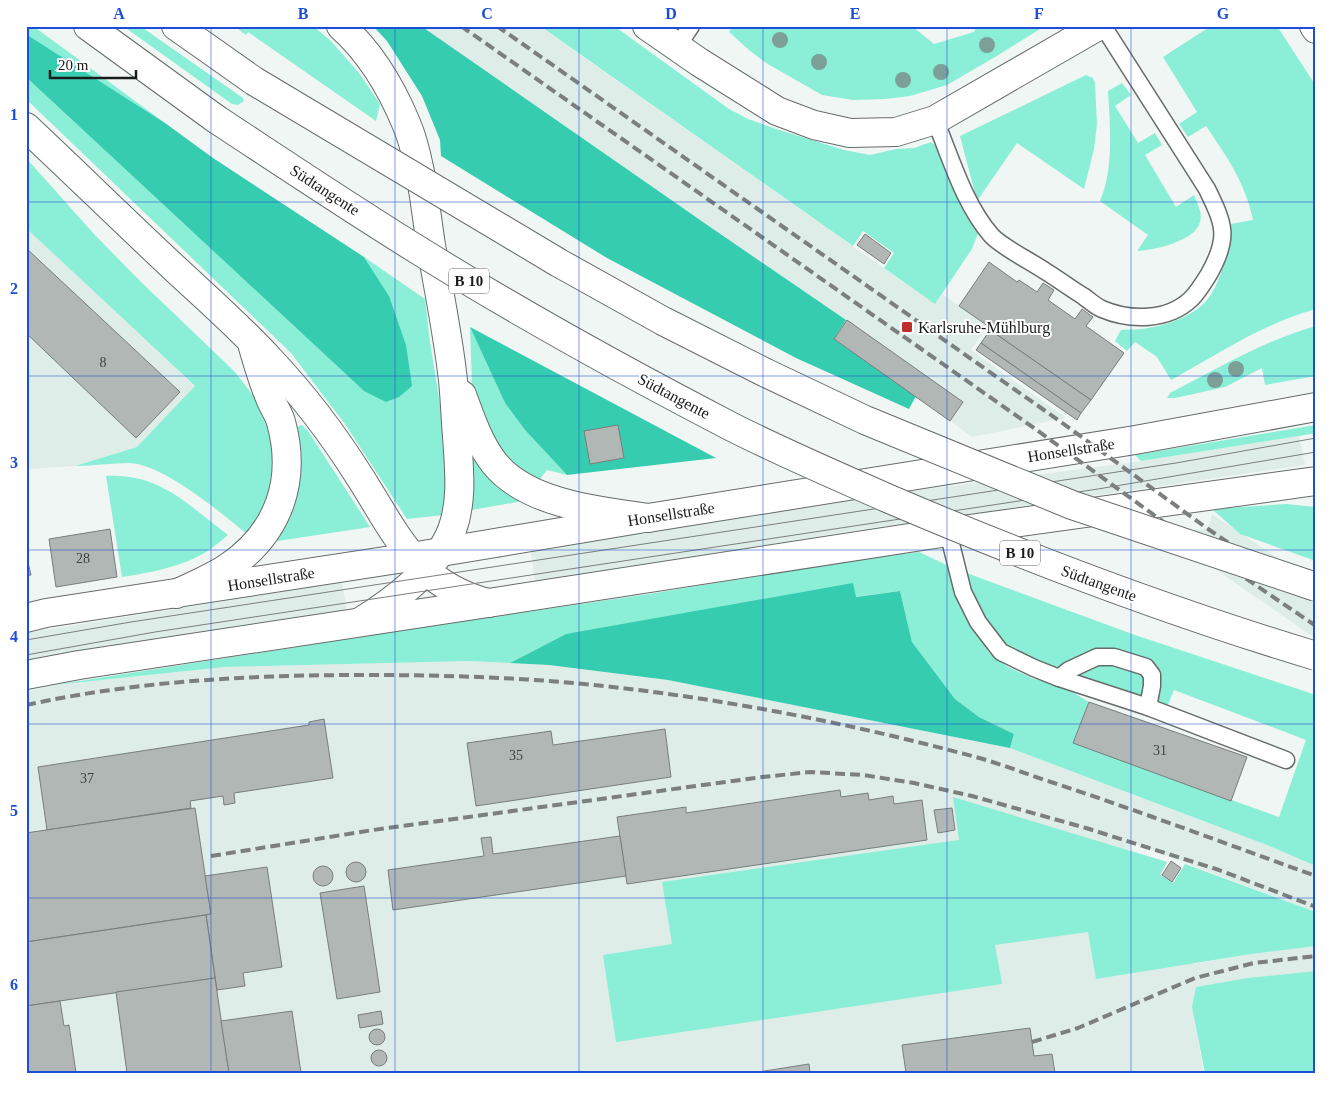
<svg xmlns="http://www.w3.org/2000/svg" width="1342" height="1099" font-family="Georgia,serif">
<rect width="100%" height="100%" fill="#f0f6f4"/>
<g fill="#deede8">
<path d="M417,26H539L935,304L942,294L988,326L971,350L1066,418L972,437Z"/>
<path d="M26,228L195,387L137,447L75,466L26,469Z"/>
<path d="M1299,436L1305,465L845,532L535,583L531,552L813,504L1141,461Z"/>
<path d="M1212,514L1316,584V639L1162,532L1208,529Z"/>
<path d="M342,582L347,612L28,662L26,651V633Z"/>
<path d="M469,661L549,665L668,680L1010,748L1267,845L1316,866V912L1133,843L1129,850L1167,862L1160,875L1174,883L1194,964L1251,954L1316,946V971L1248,978L1192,1007L1204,1073H26V692L54,685L224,667Z"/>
</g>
<g fill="#8beed6">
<path d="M26,26H33L165,123L26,34Z"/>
<path d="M123,26H140L243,98L244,101L238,105L232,104Z"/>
<path d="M234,26H313L331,41L359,73L380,104L376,121L248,32L246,35Z"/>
<path d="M540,26H614L729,109L748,119L776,129L844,150L870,155L896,149L914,148L931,142L936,146C948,175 958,209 978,233L972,249L935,304L884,268L894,253L863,231L853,246Z"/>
<path d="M733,26H912L934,44L974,32L977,26H1045L995,57L947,85L910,96L885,99L853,100L822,95L766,63L749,50L729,32Z"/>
<path d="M1211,26H1277L1316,86V309C1264,323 1218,354 1171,380L1157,357L1135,342L1127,351L1115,341L1121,330C1130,329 1140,330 1148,328C1168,325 1193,316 1207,300C1221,283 1230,246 1231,224L1253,220C1245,182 1227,157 1206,126L1188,137L1179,124L1197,112L1163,57Z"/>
<path d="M1086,75L1093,78L1095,83L1097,124L1094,149L1084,189L1017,143L977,201L960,136Z"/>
<path d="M26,77L364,391L389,296L364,257L425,299L430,342L444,429L449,484L444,515L407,519L345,424L291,353L26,99Z"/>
<path d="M1122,83L1131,95L1115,106L1138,143L1155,133L1162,145L1145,155L1176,207L1194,195C1197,203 1203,213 1200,222C1195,241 1155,250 1137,251L1148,235L1100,201C1114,170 1110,125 1108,91Z"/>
<path d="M26,158L94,234L141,282L235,372L255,398L267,423L272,438L273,474L265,508L247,534C220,512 163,464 129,463C111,463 93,466 75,466L137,447L195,386L26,228Z"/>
<path d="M1316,326V376L1265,385L1262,368L1225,387L1175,398H1167L1170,393C1217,369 1265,340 1316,326Z"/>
<path d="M470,327L505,403L525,430L567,475L547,470L537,483L517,472L482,423L472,386Z"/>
<path d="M302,425L308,431L370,527L271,542L293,431L297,427Z"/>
<path d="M1316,425V433L1299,436L1141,461L1135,455Z"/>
<path d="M471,460H476L523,501L466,511Z"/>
<path d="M106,476C160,473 188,505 228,535C222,540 216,545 209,550C186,566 149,573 122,577Z"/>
<path d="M1286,504L1316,507V561L1240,534L1212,509Z"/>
<path d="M919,552L953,568V587L962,611L990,654L1008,667L1034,679L1064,687L1089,702L1073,743L1279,817L1306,740L1174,690L1167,707L1151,704L1156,675L1115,653L1058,674L1003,647L981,620L964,572L1135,635L1316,695V866L1267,845L1010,748L1014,734L979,717L955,699L912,642L900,591L566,634L510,663L469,661L224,667L54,685L411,629L649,594L848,561Z"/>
<path d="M1098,660L1142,670L1149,679L1146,704L1066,677Z"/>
<path d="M953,797L1167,862L1160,875L1173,883L1185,864L1316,912V946L1251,954L1096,979L1088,932L995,945L1002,984L616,1042L603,955L672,944L662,882L959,840Z"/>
<path d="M1316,971V1073H1205L1192,1007L1196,987L1248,978Z"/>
</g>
<g fill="#36ccb0">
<path d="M373,26H421L713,229L846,320L834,339L916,396L909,409L796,358L607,258L441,156L440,140L422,96L387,41Z"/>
<path d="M26,34L165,123L213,158L364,257L389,296L406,345L412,386L399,397L386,402L364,391L26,77Z"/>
<path d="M470,327L716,458L567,475L525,430L505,403Z"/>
<path d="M853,583L856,597L900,591L912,642L955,699L979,717L1014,734L1010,748L668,680L549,665L510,663L566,634Z"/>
</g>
<g fill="#b1b7b5" stroke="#797e7c">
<path d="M865,234L891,253L884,264L857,245Z"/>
<path d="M26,248L180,392L136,438L26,333Z"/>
<path d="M989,262L1017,282L1019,280L1037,292L1043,283L1054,290L1048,300L1075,319L1082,309L1093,317L1086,326L1124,353L1091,400L990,330L986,327L988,326L959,306Z"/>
<path d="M847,320L963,402L950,421L834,339Z"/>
<path d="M990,330L1091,400L1081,413L981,343Z"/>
<path d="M981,343L1081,413L1077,420L976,350Z"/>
<path d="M618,425L624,458L590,464L584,431Z"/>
<path d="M110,529L117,577L56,587L49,539Z"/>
<path d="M26,554L31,575L26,576Z"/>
<path d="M1089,702L1247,757L1231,801L1073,743Z"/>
<path d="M324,719L333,778L234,793L235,803L224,805L223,796L190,801L191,808L47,830L38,767L309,725V722Z"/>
<path d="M665,729L671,777L476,806L467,743L551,731L553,745Z"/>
<path d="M840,790L841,797L868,793L869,800L893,796L894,804L922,800L927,840L627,884L617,817L686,807V813Z"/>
<path d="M195,808L211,914L26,942V833Z"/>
<path d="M952,808L955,830L938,833L934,810Z"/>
<path d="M620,836L626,876L393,910L388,870L484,856L481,838L491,837L493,854Z"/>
<path d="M1171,861L1181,868L1172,882L1162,875Z"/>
<circle cx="356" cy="872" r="10"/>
<circle cx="323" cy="876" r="10"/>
<path d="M267,867L282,967L243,973L245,986L217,990L206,915L211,914L205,876Z"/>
<path d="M364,886L380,992L337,999L320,893Z"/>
<path d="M206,915L215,978L26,1006V942Z"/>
<path d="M215,978L229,1073H127L116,992Z"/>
<path d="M60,1001L64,1026L69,1025L76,1073H26V1006Z"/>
<path d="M292,1011L301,1073H229L221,1021Z"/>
<path d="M381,1011L383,1024L360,1028L358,1015Z"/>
<path d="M1030,1028L1034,1056L1052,1054L1055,1073H906L902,1045Z"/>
<circle cx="377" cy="1037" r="8"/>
<circle cx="379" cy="1058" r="8"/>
<path d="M809,1064L810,1073H752Z"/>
</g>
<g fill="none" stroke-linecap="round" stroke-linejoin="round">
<defs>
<g id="service">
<path d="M677,47L691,26"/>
<path d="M935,120C951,158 964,204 991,235C1000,246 1032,262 1045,271C1058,279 1070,288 1083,296C1089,300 1095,306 1102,309C1130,321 1168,321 1191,299C1198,292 1204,282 1209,274C1230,237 1224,224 1207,189L1103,26"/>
<path d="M948,532L963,592L978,622L1001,652L1034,668L1059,678L1148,707L1286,760"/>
<path d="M1059,678L1069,670L1097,657H1114L1146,667L1152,675V686L1148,707"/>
</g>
<path id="minor" d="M647,26L699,62L777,111L814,125L850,133L896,132L935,120L1098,26"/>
<g id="secondary">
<path d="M26,618L46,613L411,557L639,519"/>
<path d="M26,675L79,665L488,603"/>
</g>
<g id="primary">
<path d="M1314,26L1316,29"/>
<path d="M648,518L1135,440L1316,407"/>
<path d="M488,603L948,532L1316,481"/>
</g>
<g id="trunk">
<path d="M88,26L216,119"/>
<path d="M176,26L254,81"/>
<path d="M341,26C370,52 391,87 406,123C421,158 425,207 431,245C438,287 447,330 452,372C455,393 455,415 457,436C459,468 463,500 452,530C437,569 393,602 360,622"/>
<path d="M26,127C74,172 121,218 169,263C203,295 239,326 270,360C303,395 332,433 358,474C395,531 414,584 488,603"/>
<path d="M462,395C471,419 479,444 495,464C528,504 599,511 648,518"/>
<path d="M176,594C194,585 213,578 230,566C279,532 297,480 281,422C279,414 273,406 270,398C263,382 258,364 253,347"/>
</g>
</defs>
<use href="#service" stroke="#666c6a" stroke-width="19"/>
<use href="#minor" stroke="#666c6a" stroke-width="30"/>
<use href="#secondary" stroke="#666c6a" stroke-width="30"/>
<use href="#primary" stroke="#666c6a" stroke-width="30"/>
<use href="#trunk" stroke="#666c6a" stroke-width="30"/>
<use href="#service" stroke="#fff" stroke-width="16"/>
<use href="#minor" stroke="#fff" stroke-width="28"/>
<use href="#secondary" stroke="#fff" stroke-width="28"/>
<use href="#primary" stroke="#fff" stroke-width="28"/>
<use href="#trunk" stroke="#fff" stroke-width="28"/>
<g stroke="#7b7f7d" stroke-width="1">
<path d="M26,640L131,622L1176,463L1316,438"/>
<path d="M26,655L155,632L1098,489L1316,452"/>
</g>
<g stroke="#7b7f7d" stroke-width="4" stroke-dasharray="10 5" stroke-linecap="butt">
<path d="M461,26L1034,428L1176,531L1316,626"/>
<path d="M497,26L1061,422L1208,529L1316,601"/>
<path d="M26,705C137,681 249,675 362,675C440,675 517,677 594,685C720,698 849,723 972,756C999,763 1026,774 1054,783C1142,812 1229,845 1316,876"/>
<path d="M211,856L373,830L762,777L811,772L863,775L914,783L972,796L1086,828L1219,870L1316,907"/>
<path d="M1032,1042L1078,1028L1195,978L1254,963L1316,956"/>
</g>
<defs>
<g id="trunk-bridge">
<path d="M254,81L559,263L663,321L766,373L865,420L1072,505L1316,587"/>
<path d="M216,119C283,163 350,208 418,250C519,313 624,371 730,426C781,452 835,475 887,498C1027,558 1170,612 1316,656"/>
</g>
</defs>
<use href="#trunk-bridge" stroke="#666c6a" stroke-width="30" stroke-linecap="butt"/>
<use href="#trunk-bridge" stroke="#fff" stroke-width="28"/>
</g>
<g fill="#7c9f98">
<circle cx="780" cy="40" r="8"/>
<circle cx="987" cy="45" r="8"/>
<circle cx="819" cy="62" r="8"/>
<circle cx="941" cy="72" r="8"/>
<circle cx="903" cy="80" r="8"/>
<circle cx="1236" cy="369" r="8"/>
<circle cx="1215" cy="380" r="8"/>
</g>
<path fill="none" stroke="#1d4ed8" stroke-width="1" stroke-opacity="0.55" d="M211,26V1073M395,26V1073M579,26V1073M763,26V1073M947,26V1073M1131,26V1073M26,202H1316M26,376H1316M26,550H1316M26,724H1316M26,898H1316"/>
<rect fill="#bc2d2b" stroke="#fff" stroke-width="2" x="901" y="321" width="12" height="12" rx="2.5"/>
<g text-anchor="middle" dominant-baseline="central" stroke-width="4" stroke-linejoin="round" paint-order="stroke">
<g font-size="14" fill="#404342">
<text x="103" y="362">8</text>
<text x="83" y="558">28</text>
<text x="1160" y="750">31</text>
<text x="516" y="755">35</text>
<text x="87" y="778">37</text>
</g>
<g fill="#fff" stroke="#5f605f" stroke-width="1">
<rect x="449" y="268.5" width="40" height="25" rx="4"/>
<rect x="1000" y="540.5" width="40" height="25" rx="4"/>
</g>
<g font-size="15" font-weight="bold" fill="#1a1c1b">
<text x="469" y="281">B 10</text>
<text x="1020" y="553">B 10</text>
</g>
<g font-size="16" fill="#1a1c1b" stroke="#fff">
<text transform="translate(325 190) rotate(33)">Südtangente</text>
<text transform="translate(674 396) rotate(28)">Südtangente</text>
<text transform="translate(1071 450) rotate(-9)">Honsellstraße</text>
<text transform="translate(671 514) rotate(-9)">Honsellstraße</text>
<text transform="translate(271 579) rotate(-9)">Honsellstraße</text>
<text transform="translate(1099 583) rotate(20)">Südtangente</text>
</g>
<g font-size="16" fill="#1a1c1b" stroke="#fff" text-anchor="start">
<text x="918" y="327">Karlsruhe-Mühlburg</text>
</g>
</g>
<rect width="1342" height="1099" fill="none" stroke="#ffffff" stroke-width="55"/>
<path d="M50 70v8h86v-8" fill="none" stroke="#1a1c1b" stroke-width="2.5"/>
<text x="58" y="70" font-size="15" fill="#1a1c1b" stroke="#ffffff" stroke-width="4" paint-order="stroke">20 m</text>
<rect x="28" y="28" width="1286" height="1044" fill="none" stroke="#1d4ed8" stroke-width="2"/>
<g font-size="16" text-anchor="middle" font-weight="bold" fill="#1d4ed8">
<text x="119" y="19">A</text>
<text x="303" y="19">B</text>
<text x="487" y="19">C</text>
<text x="671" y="19">D</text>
<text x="855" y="19">E</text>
<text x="1039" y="19">F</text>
<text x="1223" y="19">G</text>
<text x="14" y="120">1</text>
<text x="14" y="294">2</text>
<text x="14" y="468">3</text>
<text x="14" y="642">4</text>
<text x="14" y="816">5</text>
<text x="14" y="990">6</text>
</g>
</svg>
